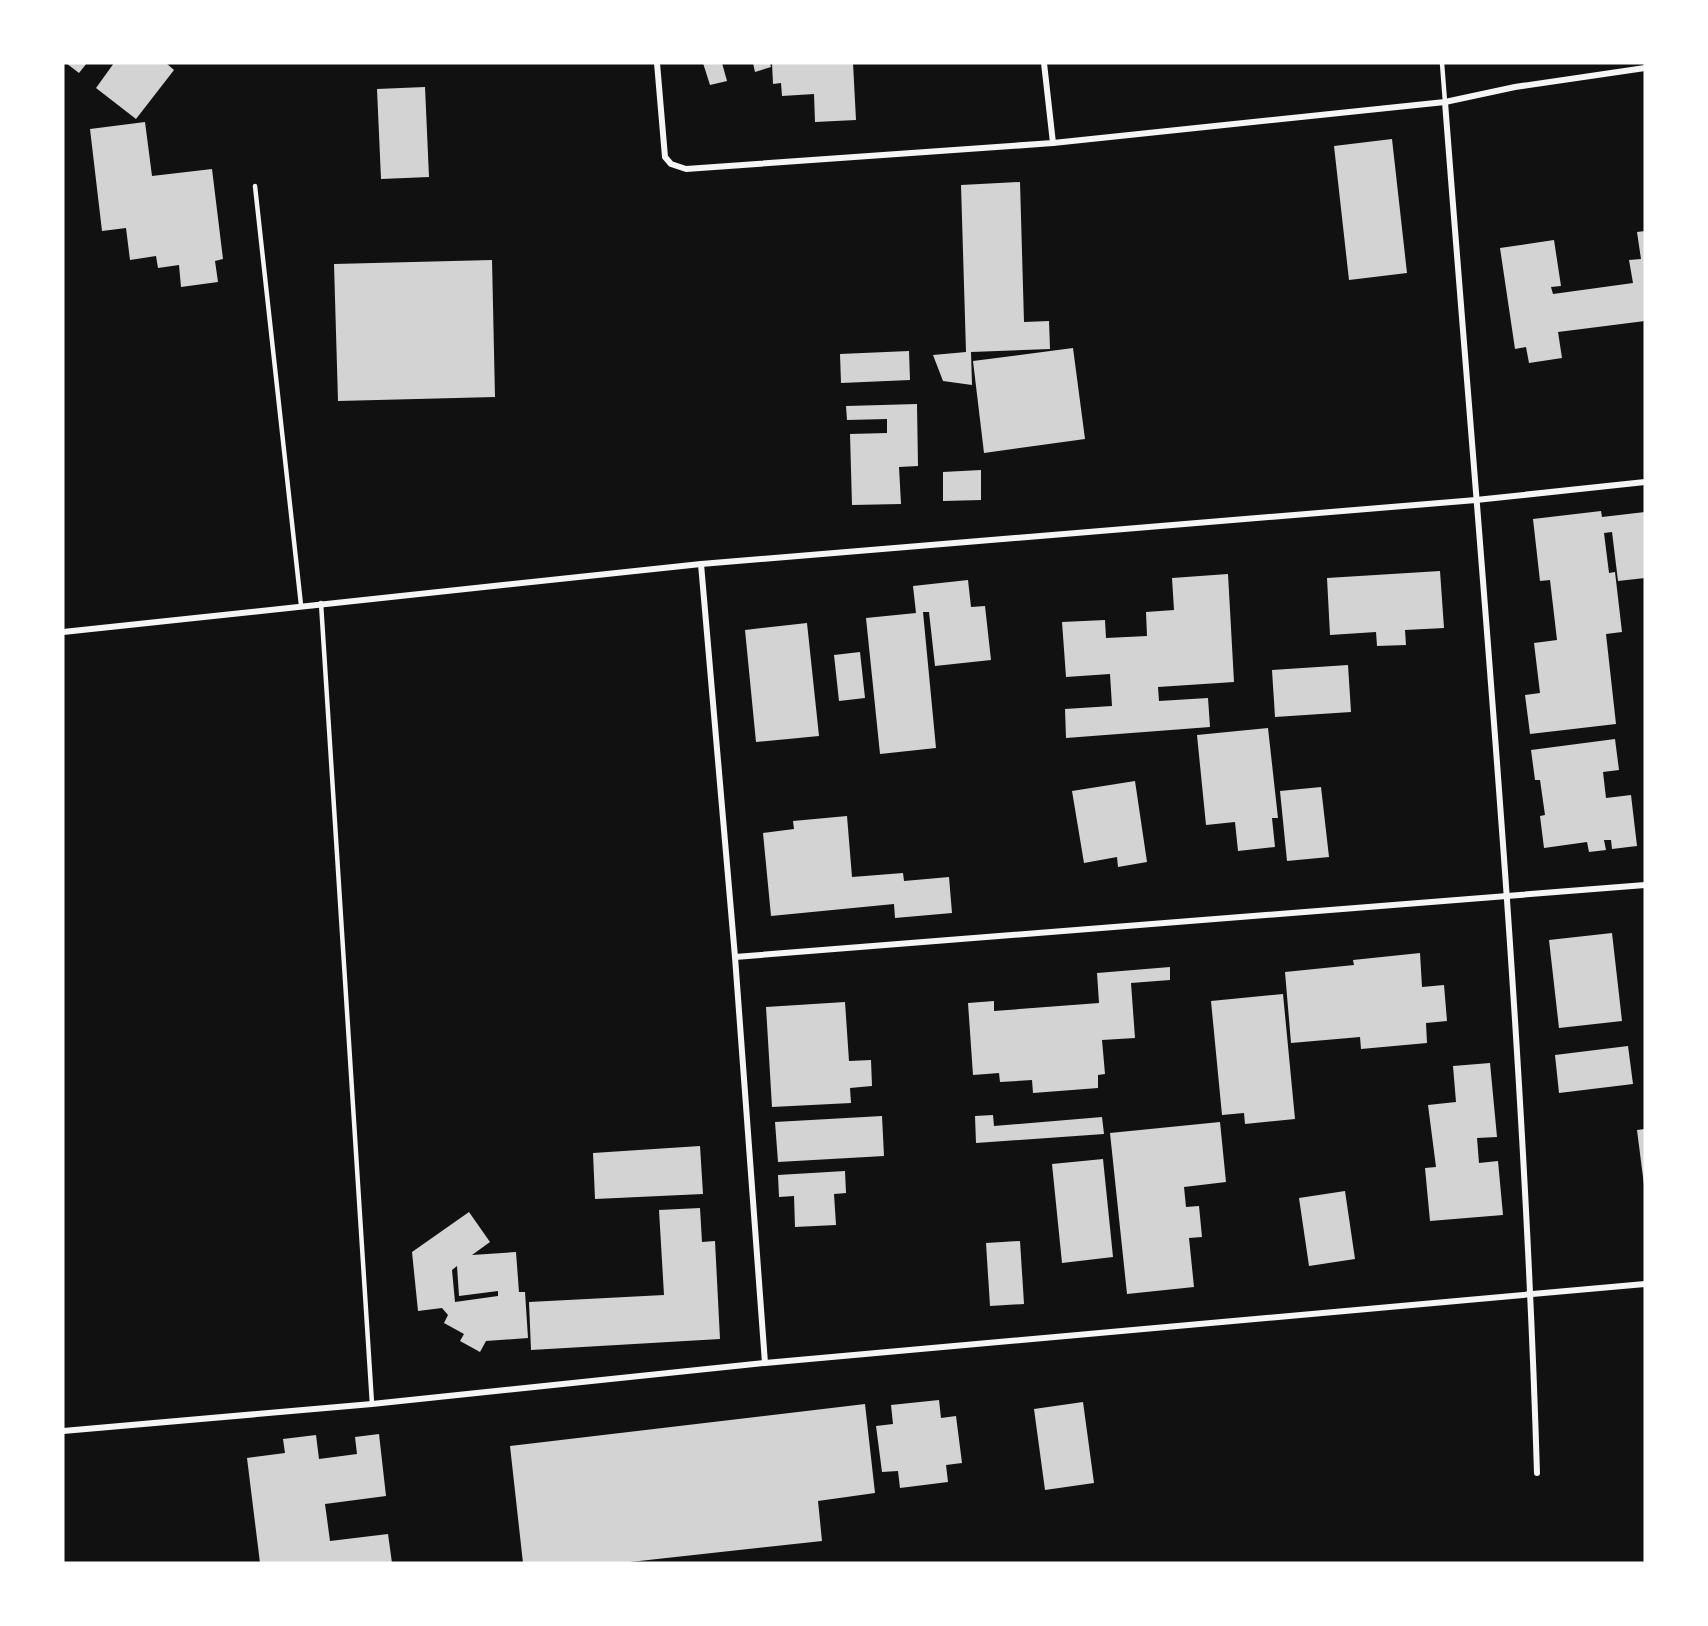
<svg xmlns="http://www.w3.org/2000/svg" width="1708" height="1626" font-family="'Crimson Pro',serif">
<rect width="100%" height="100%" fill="#111"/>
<g fill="#d3d3d3" fill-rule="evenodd">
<path d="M66,63H87L79,73Z"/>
<path d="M114,63H166L174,70L136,119L96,88Z"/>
<path d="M703,63H722L727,81L710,85Z"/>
<path d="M753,63H770L771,67L755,72Z"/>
<path d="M772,63H853L856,120L815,122L814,94L782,96L781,83L773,84Z"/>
<path d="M425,87L429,177L381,179L377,89Z"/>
<path d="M145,122L152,176L212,169L223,259L215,261L218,282L181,287L179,265L158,268L156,256L130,260L126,228L102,231L90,129Z"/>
<path d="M1392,139L1407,273L1349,280L1334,146Z"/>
<path d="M1020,182L1024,322L1049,321L1050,349L971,352L972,385L943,381L933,355L966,352L961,185Z"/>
<path d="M1645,231V321L1558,332L1562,358L1529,363L1526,347L1515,349L1500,248L1554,240L1561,286L1551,287L1553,294L1633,283L1629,260L1641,259L1637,232Z"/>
<path d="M492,260L495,397L338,401L334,264Z"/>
<path d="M1073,348L1085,439L984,453L973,361Z"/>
<path d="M909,351L910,380L841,383L840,354Z"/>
<path d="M917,404L918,466L899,467L901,504L852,505L850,434L887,433V419L847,420L846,406Z"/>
<path d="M981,470V500L943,501V472Z"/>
<path d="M1601,511L1602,517L1645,512V578L1618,581L1612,532L1604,533L1609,573L1615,572L1622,632L1606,634L1616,724L1530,734L1525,695L1540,693L1534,643L1557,640L1550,580L1540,581L1533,519Z"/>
<path d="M1440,571L1444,628L1405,630L1406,645L1377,646L1376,632L1330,635L1327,578Z"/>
<path d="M1228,574L1234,682L1158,687L1159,701L1208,698L1210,727L1066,738L1065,709L1112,706L1110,674L1066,677L1062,622L1105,620L1106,638L1147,636L1146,612L1174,610L1172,578Z"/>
<path d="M968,580L971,607L985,606L991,660L935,666L929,612H923L936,748L880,754L866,618L916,613L913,586Z"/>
<path d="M807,623L819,736L756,742L745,630Z"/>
<path d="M860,652L865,698L839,701L834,655Z"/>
<path d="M1348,665L1351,712L1275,717L1272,670Z"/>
<path d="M1268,728L1278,818H1272L1275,847L1238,851L1235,822L1206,825L1197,735Z"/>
<path d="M1615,739L1619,770L1603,772L1606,798L1631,795L1637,846L1612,849L1611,840H1604L1606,850L1589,852L1587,842L1544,848L1540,816L1545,815L1540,780H1535L1531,750Z"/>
<path d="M1135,781L1147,862L1118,867L1117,857L1084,863L1072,791Z"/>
<path d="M1321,787L1329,857L1287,861L1280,791Z"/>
<path d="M847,816L852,877L903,873L904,881L949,877L952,913L895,918L894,904L771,916L763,833L794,829L793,821Z"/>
<path d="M1612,933L1622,1021L1559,1028L1549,940Z"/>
<path d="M1420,953L1422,987L1444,985L1447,1021L1426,1023L1427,1043L1361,1049L1360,1037L1291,1043L1285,972L1354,965L1353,960Z"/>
<path d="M1170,967V980L1131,983L1135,1038L1102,1040L1105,1074L1098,1075V1088L1033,1093L1032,1080L1000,1082L999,1073L973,1075L968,1003L994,1001V1011L1099,1003L1097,973Z"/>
<path d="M1283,994L1295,1119L1245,1124L1244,1113L1222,1115L1211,1001Z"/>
<path d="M845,1002L849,1061L871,1060L872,1086L850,1088L851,1103L772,1107L766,1007Z"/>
<path d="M1628,1046L1633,1084L1559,1093L1555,1055Z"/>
<path d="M1490,1063L1497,1137L1477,1138L1479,1163L1498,1161L1503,1215L1430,1221L1425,1168L1436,1167L1428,1105L1456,1102L1453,1066Z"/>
<path d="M993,1115L994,1126L1102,1117L1104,1134L976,1143L975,1116Z"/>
<path d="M882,1116L884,1156L778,1162L775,1122Z"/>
<path d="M1220,1122L1226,1182L1184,1187L1186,1207L1199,1206L1202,1237L1189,1238L1194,1287L1127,1294L1110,1133Z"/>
<path d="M1645,1129V1185H1644L1637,1130Z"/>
<path d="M700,1146L703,1194L595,1199L593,1153Z"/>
<path d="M1103,1159L1113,1257L1062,1263L1052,1164Z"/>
<path d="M845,1171L846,1193L834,1194L836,1225L795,1227L794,1196L779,1197L778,1175Z"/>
<path d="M1345,1191L1355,1259L1309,1266L1299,1198Z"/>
<path d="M700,1208L702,1242L715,1241L720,1339L531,1350L529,1302L664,1295L659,1210Z"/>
<path d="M469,1212L490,1242L472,1255L516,1252L519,1292H525L528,1338L486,1341L480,1352L460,1341L464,1334L444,1323L448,1315L442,1308L418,1311L412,1252ZM457,1266L459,1296L498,1291V1296L455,1302L452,1270Z"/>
<path d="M1020,1241L1024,1304L990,1306L986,1243Z"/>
<path d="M939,1400L941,1418L956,1416L962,1463L946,1465L948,1482L900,1488L898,1471L882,1472L876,1426L893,1424L891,1405Z"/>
<path d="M1083,1402L1094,1483L1045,1490L1034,1409Z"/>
<path d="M865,1404L875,1493L818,1501L822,1541L621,1563H523L510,1446Z"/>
<path d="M379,1434L386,1496L325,1504L330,1541L388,1534L392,1563H260L247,1458L285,1453L283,1439L316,1435L319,1459L357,1454L355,1437Z"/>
</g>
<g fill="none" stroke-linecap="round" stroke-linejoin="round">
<g stroke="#f5f5f5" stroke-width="4.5">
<path d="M1442,63L1445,102"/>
<path d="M255,186L301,605"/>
<path d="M321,603L372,1404"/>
</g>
<g stroke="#f5f5f5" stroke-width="6">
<path d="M657,63L665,157L671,164L686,169L1053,143L1445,102L1515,87L1645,68"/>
<path d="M1044,63L1053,143"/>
<path d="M1445,102C1480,558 1523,1015 1537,1473"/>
<path d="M701,564L735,957L765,1363"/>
<path d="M63,632L701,564L1476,500L1645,482"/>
<path d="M735,957L1645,885"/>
<path d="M63,1431L372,1404L765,1363L1645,1284"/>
</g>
</g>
<rect width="1708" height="1626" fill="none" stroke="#ffffff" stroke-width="129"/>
</svg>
